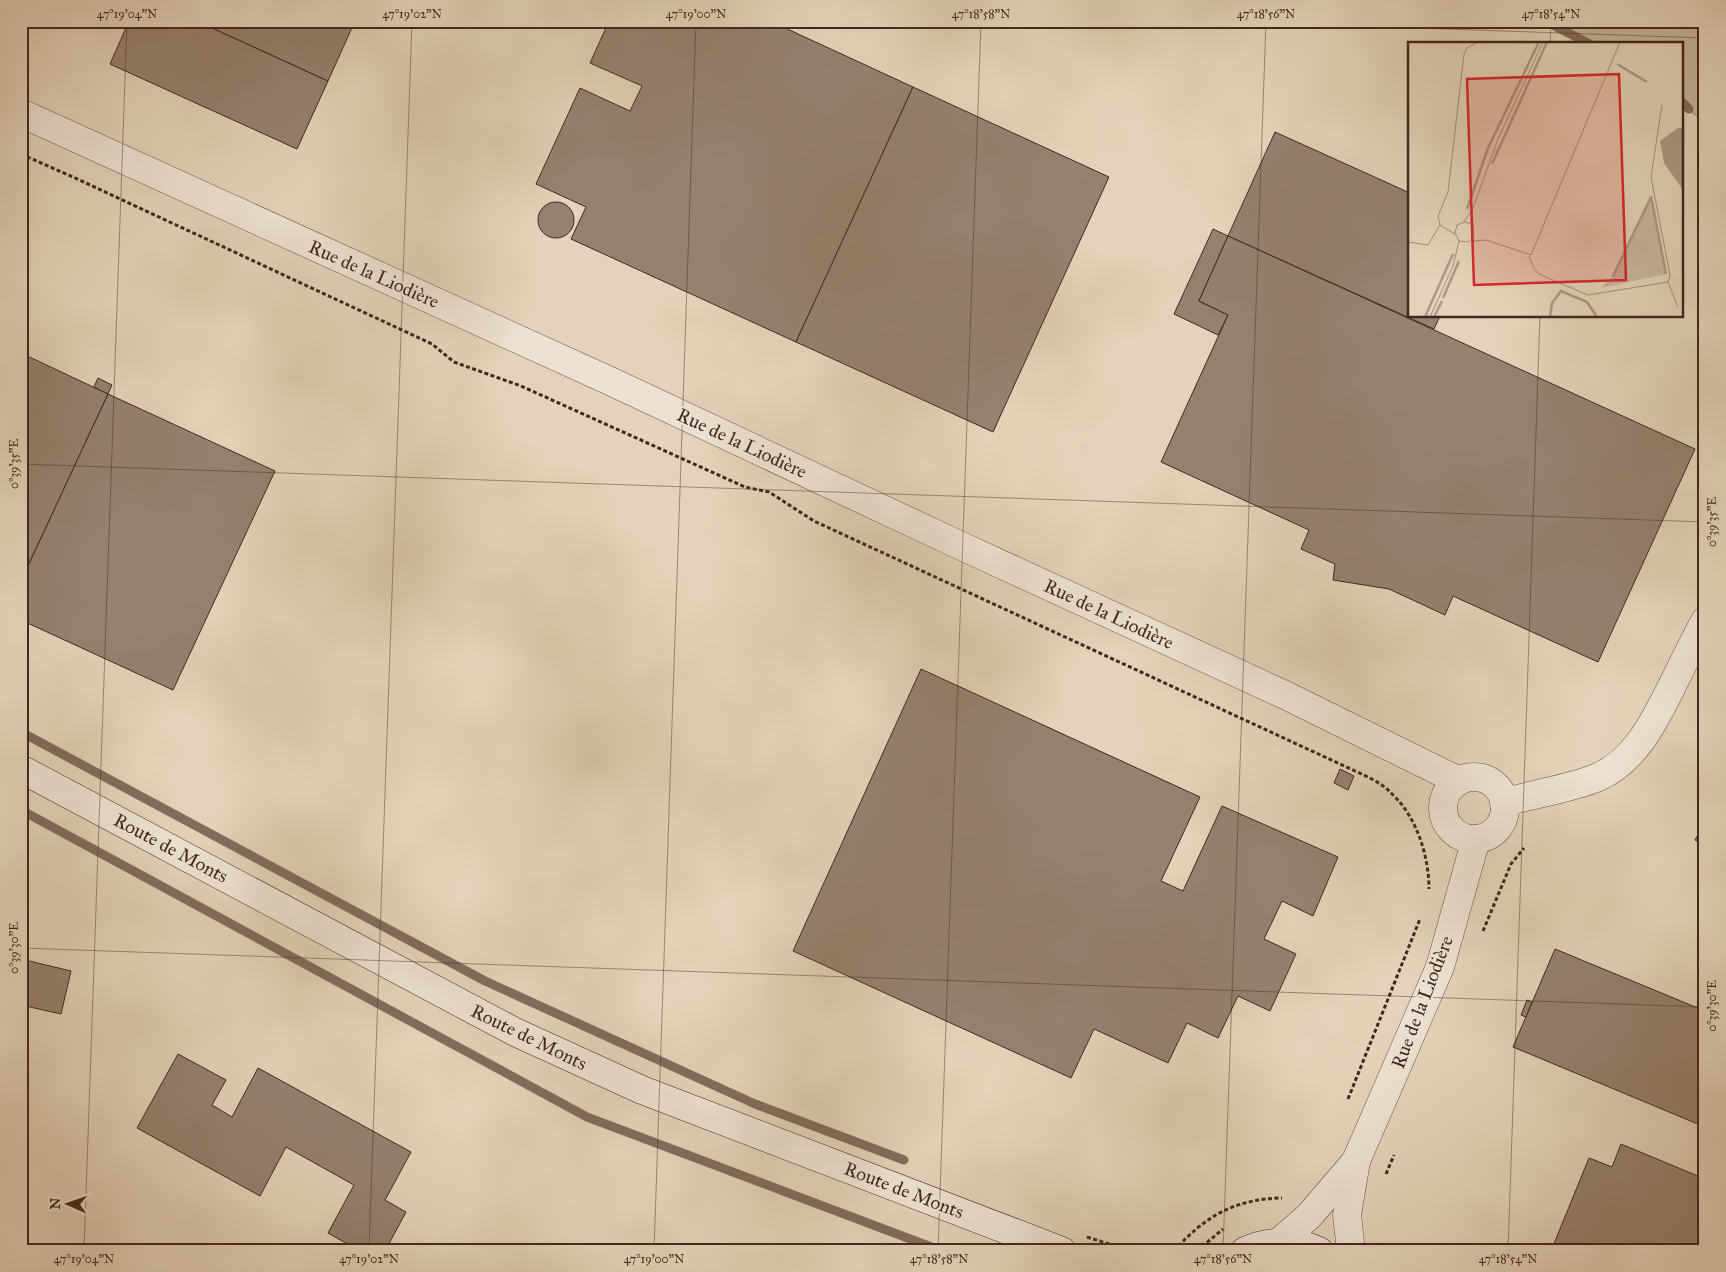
<svg xmlns="http://www.w3.org/2000/svg" width="1726" height="1272" font-family="'IM FELL Great Primer',serif">
<rect width="100%" height="100%" fill="#e4d3ba"/>
<filter id="stains"><feTurbulence type="fractalNoise" baseFrequency=".004" numOctaves="4"/><feColorMatrix values="0 0 0 0 .2 0 0 0 0 .09 0 0 0 0 .02 0 0 0 .5 -.17"/></filter>
<radialGradient id="worn" r=".72"><stop offset=".6" stop-color="#630" stop-opacity="0"/><stop offset="1" stop-color="#630" stop-opacity=".3"/></radialGradient>
<path fill="#c8b6a0" stroke="#846f60" d="M1545,21H1705V124L1682,102V44H1590Z"/>
<g fill="none" stroke-linecap="round" stroke-linejoin="round">
<g stroke="#826c5c" stroke-width="9">
<path d="M1545,21L1590,44"/>
<path d="M1682,102L1689,109"/>
<path d="M21,732L485,981L755,1104L904,1160"/>
<path d="M21,810L587,1117L942,1251"/>
</g>
</g>
<g fill="#968170" stroke="#41281f">
<path d="M129,21H197L328,81L297,149L110,64Z"/>
<path d="M197,21H355L328,81Z"/>
<path d="M609,21H770L913,87L796,342L571,239L586,207L536,184L580,88L630,111L642,86L590,63Z"/>
<path d="M913,87L1109,177L993,432L796,342Z"/>
<path d="M1275,132L1410,193V316H1440L1434,329L1228,236Z"/>
<circle cx="556" cy="220" r="18"/>
<path d="M1213,229L1228,236L1199,301L1228,315L1218,335L1174,314Z"/>
<path d="M1228,236L1695,449L1598,662L1453,596L1445,615L1389,589L1333,580L1335,564L1301,549L1309,530L1161,462L1228,315L1199,301Z"/>
<path d="M21,353L108,394L21,581Z"/>
<path d="M98,378L112,385L108,394L94,387Z"/>
<path d="M108,394L275,471L173,690L21,620V581Z"/>
<path d="M921,669L1200,797L1161,881L1183,891L1222,806L1338,857L1313,916L1282,901L1264,939L1296,954L1270,1011L1238,996L1218,1038L1187,1023L1168,1063L1094,1029L1071,1078L793,951Z"/>
<path d="M1340,769L1354,776L1348,790L1334,783Z"/>
<path d="M1705,822V845L1695,840Z"/>
<path d="M1555,949L1705,1011V1127L1513,1047Z"/>
<path d="M21,959L71,971L61,1014L21,1005Z"/>
<path d="M1527,1000L1532,1002L1526,1017L1521,1015Z"/>
<path d="M178,1054L226,1080L212,1105L232,1117L258,1068L411,1152L385,1200L406,1212L385,1251H360L328,1233L354,1185L286,1147L260,1196L137,1128Z"/>
<path d="M1621,1144L1705,1179V1251H1551L1589,1158L1612,1167Z"/>
</g>
<g fill="none" stroke-linecap="round" stroke-linejoin="round">
<defs>
<g id="minor">
<path d="M21,113L610,381L957,544L1285,695L1459,781"/>
<circle cx="1474" cy="808" r="31"/>
<path d="M1504,803C1534,793 1566,790 1596,778C1636,762 1656,718 1674,682C1684,662 1694,641 1705,621"/>
<path d="M1278,1243L1309,1216L1356,1161"/>
<path d="M1351,1251L1347,1215L1356,1161L1440,967L1476,839"/>
</g>
<g id="secondary">
<path d="M21,769L515,1032L642,1090L1062,1251"/>
<path d="M1245,1251C1269,1240 1295,1240 1319,1251"/>
</g>
</defs>
<use href="#minor" stroke="#6a5346" stroke-width="29"/>
<use href="#secondary" stroke="#41281f" stroke-width="29"/>
<g stroke="#41281f" stroke-width="3" stroke-dasharray="4 2.5" stroke-linecap="butt">
<path d="M21,154L73,177L432,344L454,362L521,386L745,487L769,492L814,521L1366,776C1376,781 1385,786 1392,794C1417,817 1429,857 1429,889"/>
<path d="M1483,931L1511,864L1524,848"/>
<path d="M1348,1099L1420,919"/>
<path d="M1386,1174L1394,1155"/>
<path d="M1087,1237L1125,1249L1139,1251"/>
<path d="M1381,1244L1387,1251"/>
<path d="M1174,1251C1205,1216 1235,1199 1282,1198"/>
<path d="M1182,1251L1203,1244"/>
<path d="M1197,1251L1223,1229"/>
</g>
<use href="#minor" stroke="#ede2d2" stroke-width="28"/>
<use href="#secondary" stroke="#ede2d2" stroke-width="28"/>
</g>
<path fill="none" stroke="#41281f" stroke-width="1" stroke-opacity="0.45" d="M1215,21L1705,38M1550,44L1551,21M21,464L1705,522M21,948L1705,1007M84,1251L127,21M369,1251L412,21M654,1251L696,21M938,1251L981,21M1223,1251L1266,21M1508,1251L1540,316"/>
<g text-anchor="middle" dominant-baseline="central" stroke-width="4.5" stroke-linejoin="round" paint-order="stroke">
<g font-size="19" fill="#41281f" stroke="#ede2d2">
<text transform="translate(374 274) rotate(24)">Rue de la Liodière</text>
<text transform="translate(742 443) rotate(25)">Rue de la Liodière</text>
<text transform="translate(1109 614) rotate(25)">Rue de la Liodière</text>
<text transform="translate(171 848) rotate(28)">Route de Monts</text>
<text transform="translate(1422 1002) rotate(-69)">Rue de la Liodière</text>
<text transform="translate(529 1037) rotate(26)">Route de Monts</text>
<text transform="translate(904 1190) rotate(21)">Route de Monts</text>
</g>
</g>
<g transform="translate(1408 42)">
<rect width="275" height="275" fill="#e4d3ba"/>
<path d="M243,154L258,232L193,246L208,230Z" fill="#c8b6a0"/>
<path d="M270,86H275V148L256,121L252,99Z" fill="#ad9985"/>
<path fill="none" stroke="#ad9985" stroke-width="2.5" d="M209,22L239,40M84,122L139,0M243,154L258,232M59,167L80,106L131,0M205,234L243,155M35,256L51,219M17,275L45,212M26,275L34,259M142,275L144,261L153,249L179,260L189,275"/>
<path fill="none" stroke="#a38f7c" stroke-width="1" d="M64,171L66,195L60,200L51,199L47,191L49,183L57,180L64,182M56,180L65,166L90,97L135,0M47,192L32,183L30,174L40,150L56,12L59,6L70,0M64,199L78,198L123,213L212,0M0,200L20,203L32,183M121,214L125,225L131,232L180,253L260,240L262,233L243,135L254,63M260,240L270,265M22,275L45,224L51,199"/>
<path fill="#d62828" fill-opacity="0.15" stroke="#d62828" stroke-width="2.5" d="M211,32L218,238L66,243L59,37Z"/>
<rect width="275" height="275" fill="none" stroke="#41281f" stroke-width="2.5"/>
</g>
<rect width="1726" height="1272" fill="none" stroke="#e4d3ba" stroke-width="55"/>
<g transform="translate(68 1204) rotate(272)" stroke="#ede2d2" stroke-width="4" paint-order="stroke">
<path d="M0-4L9 19L0 12L-9 19Z" fill="#41281f"/>
<text y="-8" font-size="14" font-weight="bold" text-anchor="middle" fill="#41281f">N</text>
</g>
<rect x="28" y="28" width="1670" height="1216" fill="none" stroke="#41281f" stroke-width="2"/>
<g font-size="12" text-anchor="middle" fill="#41281f">
<text x="127" y="18">47°19'04"N</text>
<text x="412" y="18">47°19'02"N</text>
<text x="696" y="18">47°19'00"N</text>
<text x="981" y="18">47°18'58"N</text>
<text x="1266" y="18">47°18'56"N</text>
<text x="1551" y="18">47°18'54"N</text>
<text transform="translate(14 464) rotate(-90)" y="4">0°39'35"E</text>
<text transform="translate(1712 522) rotate(-90)" y="4">0°39'35"E</text>
<text transform="translate(14 948) rotate(-90)" y="4">0°39'30"E</text>
<text transform="translate(1712 1006) rotate(-90)" y="4">0°39'30"E</text>
<text x="84" y="1263">47°19'04"N</text>
<text x="369" y="1263">47°19'02"N</text>
<text x="654" y="1263">47°19'00"N</text>
<text x="939" y="1263">47°18'58"N</text>
<text x="1223" y="1263">47°18'56"N</text>
<text x="1508" y="1263">47°18'54"N</text>
</g>
<rect width="100%" height="100%" filter="url(#stains)"/>
<rect width="100%" height="100%" fill="url(#worn)"/>
</svg>
